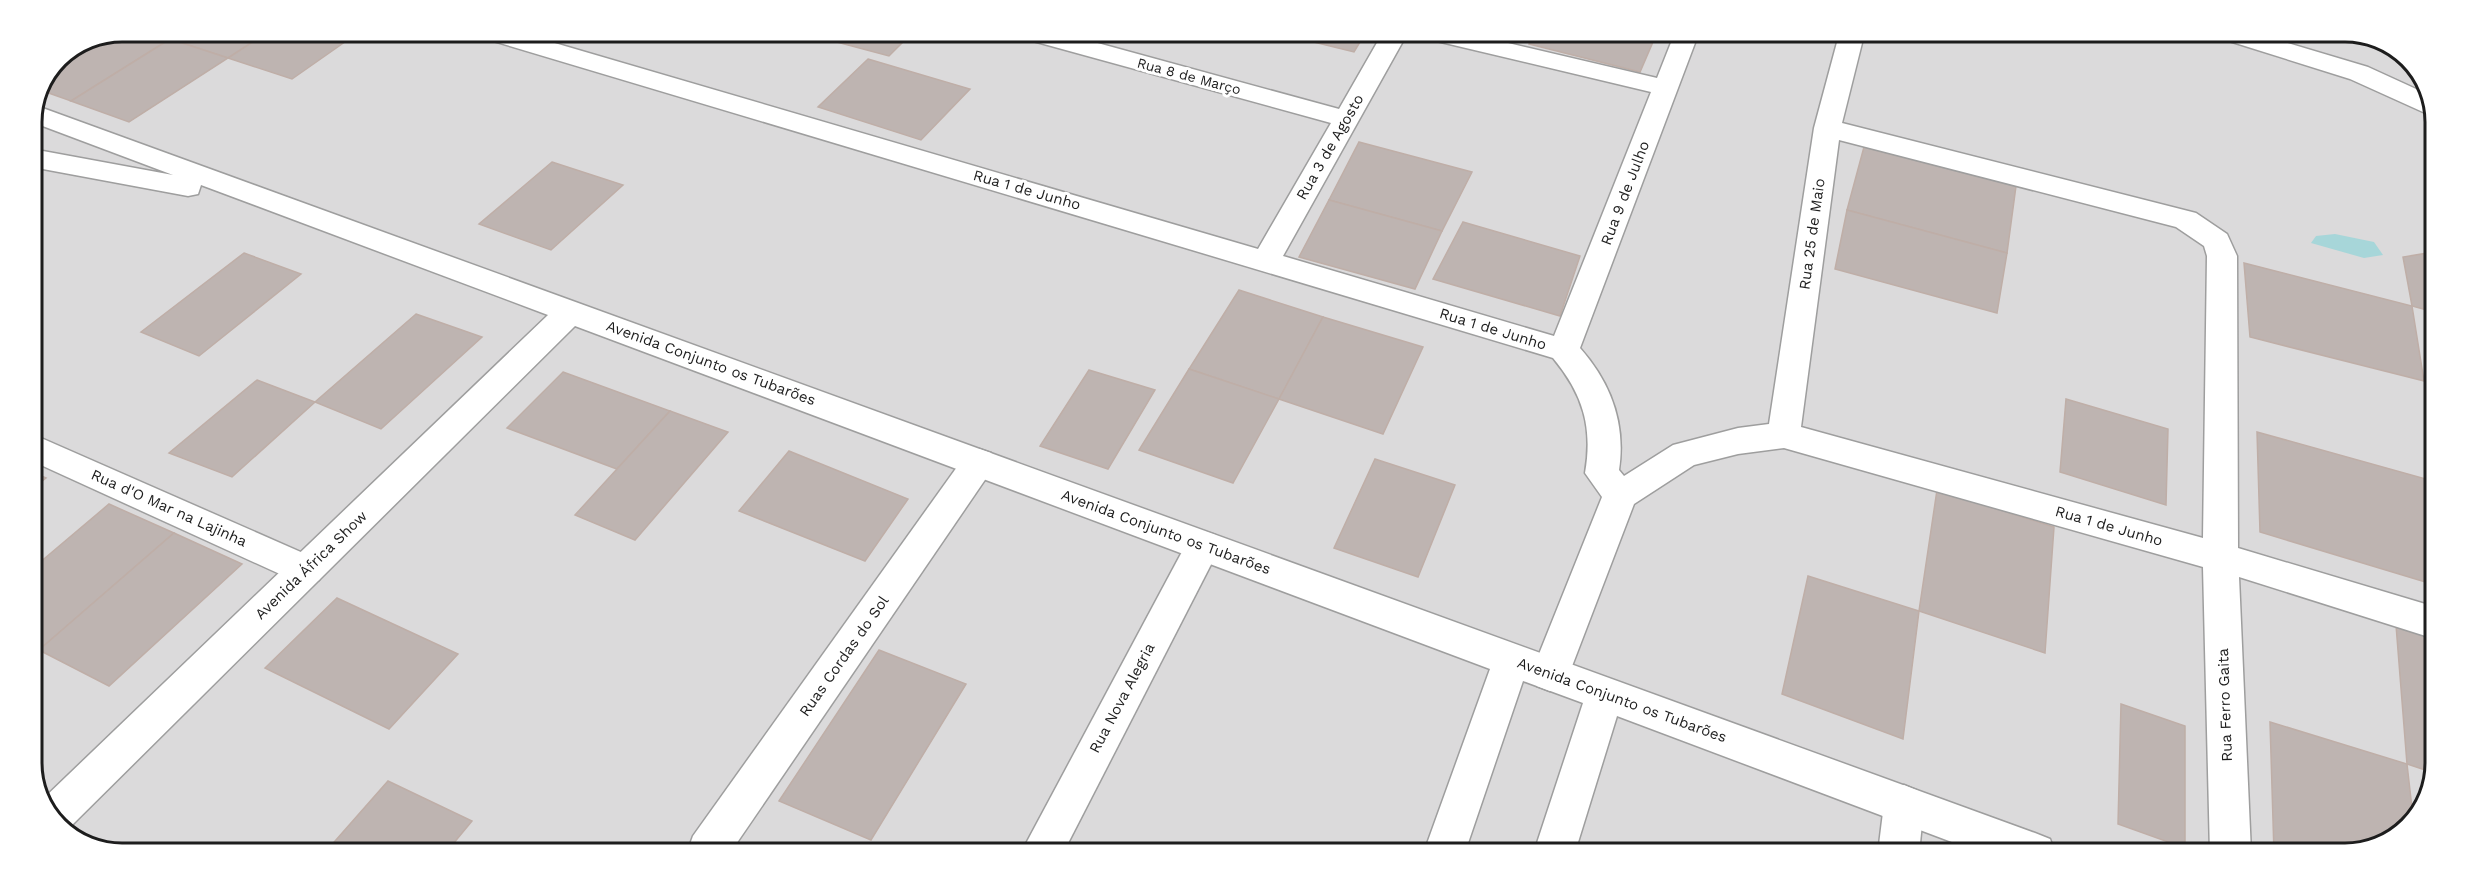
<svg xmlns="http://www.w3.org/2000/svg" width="2467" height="885" font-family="'Work Sans',sans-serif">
<rect width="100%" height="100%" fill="#eee9e4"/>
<path fill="#dbdadb" d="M122,32L2374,36L2417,67L2435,116L2431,792L2400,835L2345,853L93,849L50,818L32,769V117L58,58Z"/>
<path fill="#a7d6d9" d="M2335,234L2374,242L2383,255L2364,258L2311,243L2316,236Z"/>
<g fill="#beb4b1" stroke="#bfaea7" stroke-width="1.5">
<path d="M122,32H149L170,39L71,101L43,91L58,58Z"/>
<path d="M149,32H182L170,39Z"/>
<path d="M182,32H268L228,58L170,39Z"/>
<path d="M268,32H359L292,79L228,58Z"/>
<path d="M803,33H912L889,56Z"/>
<path d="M1281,34H1365L1354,52Z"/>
<path d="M1534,34L1656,35L1640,72L1529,44Z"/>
<path d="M170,39L228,58L129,122L71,101Z"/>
<path d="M868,59L970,89L921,140L818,107Z"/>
<path d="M1359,142L1472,172L1442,231L1329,200Z"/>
<path d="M1864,147L2016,186L2007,253L1847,210Z"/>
<path d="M552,162L623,185L551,250L479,224Z"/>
<path d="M1329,200L1442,231L1415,289L1299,257Z"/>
<path d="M1847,210L2007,253L1997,313L1835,269Z"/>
<path d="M1463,222L1580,256L1560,316L1433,279Z"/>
<path d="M2434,252V312L2412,306L2403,257Z"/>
<path d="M244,253L301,274L199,356L141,332Z"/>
<path d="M2244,263L2412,306L2424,381L2250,337Z"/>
<path d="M1239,290L1323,317L1279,399L1189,369Z"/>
<path d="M416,314L482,337L381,429L315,402Z"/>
<path d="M1323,317L1423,347L1383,434L1279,399Z"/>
<path d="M1189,369L1279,399L1233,483L1139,450Z"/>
<path d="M1089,370L1155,390L1108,469L1040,446Z"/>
<path d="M563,372L670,411L617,469L507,428Z"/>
<path d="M257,380L315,402L232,477L169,453Z"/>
<path d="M2066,399L2168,429L2166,505L2060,472Z"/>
<path d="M670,411L728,432L635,540L575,515Z"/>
<path d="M2257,432L2433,481L2432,584L2260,532Z"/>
<path d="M789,451L908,499L865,561L739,511Z"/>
<path d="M1375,459L1455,485L1418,577L1334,548Z"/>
<path d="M32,472L46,478L32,489Z"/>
<path d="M1937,490L2054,527L2045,653L1919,611Z"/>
<path d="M109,504L174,533L39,650L32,647V569Z"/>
<path d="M174,533L242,564L109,686L39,650Z"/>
<path d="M1808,576L1919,611L1903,739L1782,694Z"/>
<path d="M337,598L458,654L389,729L265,668Z"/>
<path d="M2396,625L2432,637L2431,772L2407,764Z"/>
<path d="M879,650L966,684L871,840L779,801Z"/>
<path d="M2121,704L2185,726V848L2118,824Z"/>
<path d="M2270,722L2407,764L2413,817L2400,835L2345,853H2274Z"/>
<path d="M388,781L472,821L448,850L328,849Z"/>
</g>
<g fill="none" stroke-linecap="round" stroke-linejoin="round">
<defs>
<g id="minor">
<path d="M477,32H517L1258,249L1331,123L1022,38L1019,33H1061L1339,109L1382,34H1407L1283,256L1554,336L1651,92L1428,39L1425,34H1470L1657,78L1674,35H1698L1580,348C1611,383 1626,424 1619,470L1624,476L1673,445L1738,428L1769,424L1814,128L1839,35H1864L1842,123L2196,213L2227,234L2237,256L2238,548L2432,606V638L2239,577L2251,853H2210L2203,567L1784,448L1738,454L1694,465L1634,504L1569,674L1563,686L1550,691L1537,686L1531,674L1602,497L1585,473C1593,427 1583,394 1553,358L480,37ZM1839,140L2176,227L2204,246L2207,256L2203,538L1801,427Z"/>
<path d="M2225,36H2264L2368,67L2427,94L2434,114L2423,112L2350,79L2229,41Z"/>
<path d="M32,434L319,560L324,570L319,580L306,585L293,580L32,461Z"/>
<path d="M979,449L991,453L996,462L991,471L732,850H688L693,836L967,453Z"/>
<path d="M1203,531L1215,535L1221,545L1064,851H1022L1191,535Z"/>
<path d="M1904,785L1918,791L1924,804L1919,853H1878L1884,804L1890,791Z"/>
</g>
<path id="tertiary" d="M37,106L2035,833L2050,839L2055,853H1981L1617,716L1575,852H1534L1583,703L1523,681L1465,852H1424L1490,669L575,326L67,830L50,818L43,799L548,315L201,185L198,194L188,196L32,167V149L173,175L32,122Z"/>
</defs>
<use href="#minor" stroke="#9e9e9e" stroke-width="3"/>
<use href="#tertiary" stroke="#9e9e9e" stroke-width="3"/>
<use href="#minor" fill="#fff" fill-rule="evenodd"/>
<use href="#tertiary" fill="#fff" fill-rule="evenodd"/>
</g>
<g text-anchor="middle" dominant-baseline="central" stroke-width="6" stroke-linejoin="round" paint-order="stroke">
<g font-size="14" fill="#1d1d1d" stroke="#fff">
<text transform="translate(1189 76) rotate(15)">Rua 8 de Março</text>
</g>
<g font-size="15" fill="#1d1d1d" stroke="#fff">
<text transform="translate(1330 147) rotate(-60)">Rua 3 de Agosto</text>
<text transform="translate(1027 190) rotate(16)">Rua 1 de Junho</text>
<text transform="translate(1625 193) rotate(-69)">Rua 9 de Julho</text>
<text transform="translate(1812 234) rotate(-82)">Rua 25 de Maio</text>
<text transform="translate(1493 329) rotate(17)">Rua 1 de Junho</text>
<text transform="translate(711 363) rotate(20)">Avenida Conjunto os Tubarões</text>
<text transform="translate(169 508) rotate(24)">Rua d'O Mar na Lajinha</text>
<text transform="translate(2109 526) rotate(16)">Rua 1 de Junho</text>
<text transform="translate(1166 532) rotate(20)">Avenida Conjunto os Tubarões</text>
<text transform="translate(311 565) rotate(-44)">Avenida África Show</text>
<text transform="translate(844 656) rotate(-55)">Ruas Cordas do Sol</text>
<text transform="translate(1122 698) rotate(-62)">Rua Nova Alegria</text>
<text transform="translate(1622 700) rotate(20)">Avenida Conjunto os Tubarões</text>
<text transform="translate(2225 705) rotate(-92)">Rua Ferro Gaita</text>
</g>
</g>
<path d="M0 0H2467V885H0ZM122 42H2345A80 80 0 0 1 2425 122V763A80 80 0 0 1 2345 843H122A80 80 0 0 1 42 763V122A80 80 0 0 1 122 42Z" fill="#fff" fill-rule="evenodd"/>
<path fill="none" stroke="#1d1d1d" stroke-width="3" d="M122 42H2345A80 80 0 0 1 2425 122V763A80 80 0 0 1 2345 843H122A80 80 0 0 1 42 763V122A80 80 0 0 1 122 42Z"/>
</svg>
